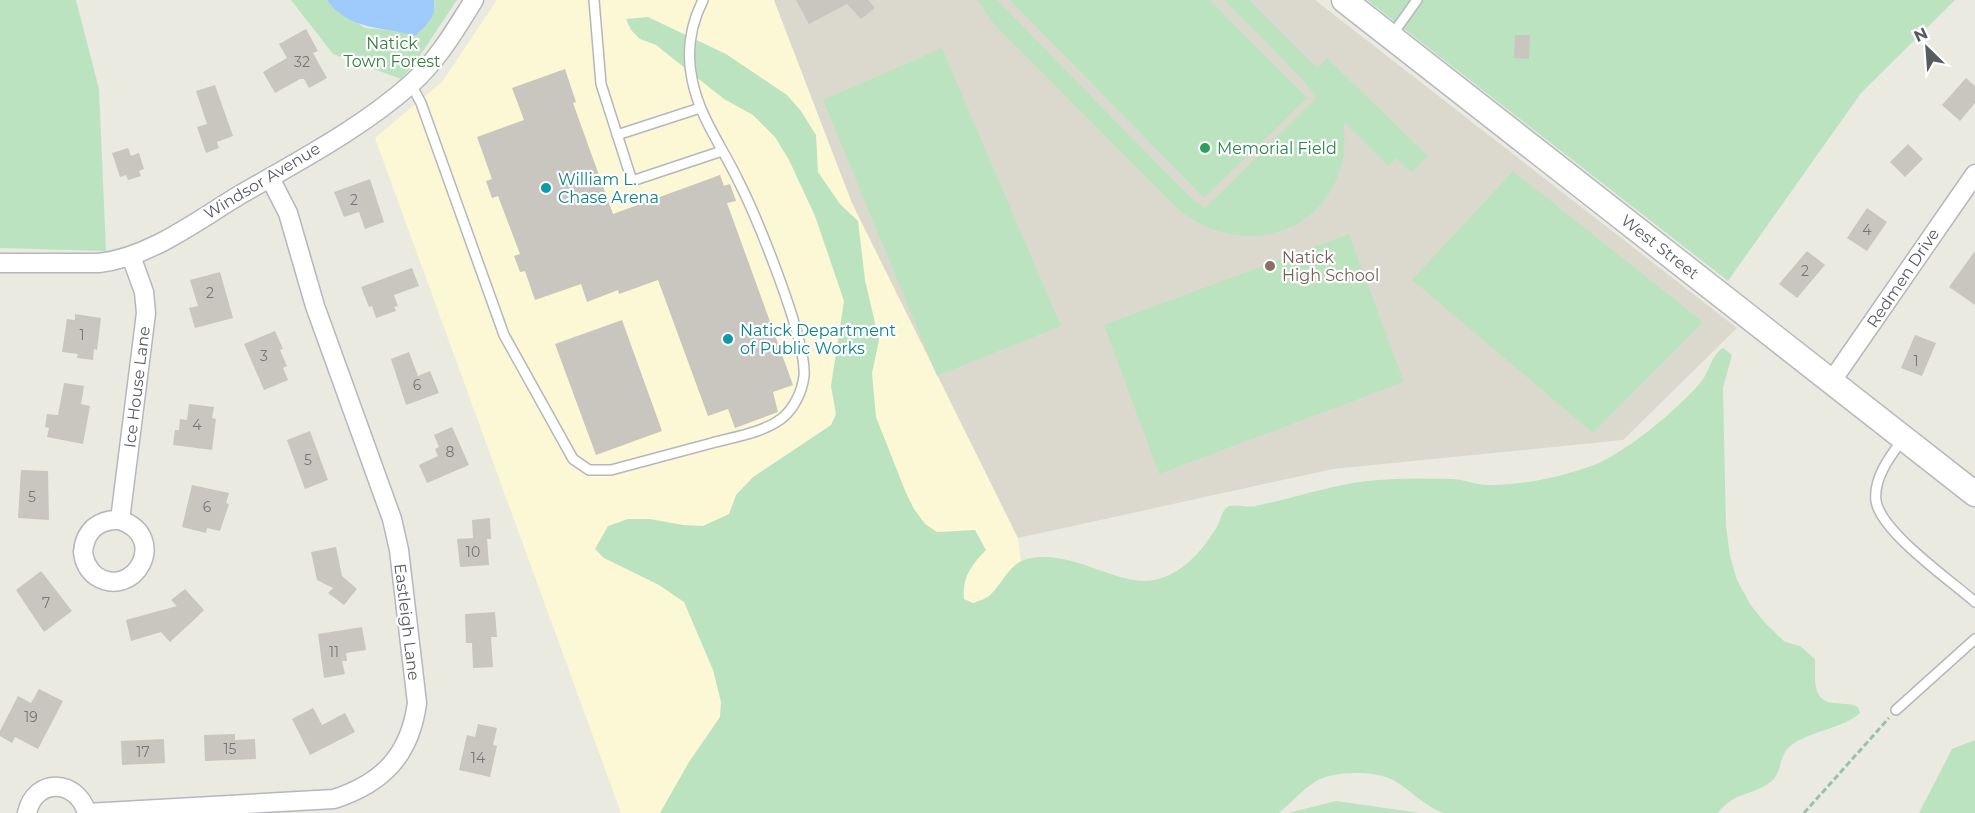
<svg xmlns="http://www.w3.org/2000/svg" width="1975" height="813" font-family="Montserrat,sans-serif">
<rect width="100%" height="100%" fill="#ebeae0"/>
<path fill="#fcf7d4" d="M497,0H774L852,203L1018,538L1052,813H621L375,138L442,82Z"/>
<path fill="#dbd9ce" d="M774,0H1315L1737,328L1623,440L1333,469L1018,538L852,203Z"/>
<g fill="#bce3c0">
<path d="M0,0H76L99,89L106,251L0,248Z"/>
<path d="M291,0H327L365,28L398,31L415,36L435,7L434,0H457L415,63L401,79L333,54Z"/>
<path d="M977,0H997L1189,196L1205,208L1316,98L1304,81L1224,0H1249L1317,68L1327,58L1428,156L1411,173L1396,158L1388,166L1344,122C1344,137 1346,152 1341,167C1318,243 1231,256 1176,207L994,24Z"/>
<path d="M1010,0H1210L1307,98L1204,198Z"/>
<path d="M1367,0H1955L1861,93L1728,281Z"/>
<path d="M648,17L726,54L787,95L801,111L816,135L818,172L840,204L858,221L865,280L879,340L872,373L876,417L906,493L914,509L925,524L937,532L975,530L986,550C971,566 962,577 964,599L973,603C979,601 988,598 992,593C1003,582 1010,563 1027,559C1072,548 1119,588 1155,580C1184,573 1203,550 1218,525C1221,519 1222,509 1229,506C1237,504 1248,508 1256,506C1289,499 1320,489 1353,483C1385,478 1420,478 1453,479C1466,480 1479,486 1493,485C1527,484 1562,477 1594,465C1627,452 1678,409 1701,382C1709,372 1712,354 1723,348L1732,355L1723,388L1726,526L1730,556L1737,580L1750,604L1765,623L1785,642L1800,646L1815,659C1816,675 1810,701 1834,703C1843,704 1849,703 1858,707L1860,713C1845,728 1808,731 1789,747C1780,755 1781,772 1773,780C1755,796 1734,791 1718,813H1443C1424,806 1411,790 1393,780C1374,770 1332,771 1315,782C1302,790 1291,803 1279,813H660L689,762L720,717L721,702L713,670L684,602L659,585L604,558L595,549L608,526L628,519H650L683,525L703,526L729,514L736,495L753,477L831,425L836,414L831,386L844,301L815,216L789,160L775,137L753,115L724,99L656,45L640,39L631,30L626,19Z"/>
<path d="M942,48L1061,326L937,376L823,100Z"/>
<path d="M1513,171L1703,322L1593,433L1412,280Z"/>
<path d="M1349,234L1404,382L1159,474L1104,325Z"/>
<path d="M1975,740V813H1919L1952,749Z"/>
<path d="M1336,801L1420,813H1288Z"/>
</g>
<path fill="#9fcafc" d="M327,0H434C437,16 426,26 415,36C383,26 349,31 327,0Z"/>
<g fill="#c8c6bf">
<path d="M796,0H868L875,8L861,19L847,4L809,24Z"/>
<path d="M306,29L318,51L313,53L327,78L309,88L304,79H300L275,93L263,72L287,58L279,44Z"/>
<path d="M1515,35H1530L1529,59L1514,58Z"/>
<path d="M565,69L576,102L573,103L613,214L720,175L724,186L730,184L736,201L727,203L793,385L773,392L778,412L735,428L728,409L708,416L658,280L619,294L618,290L587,302L581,284L535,300L525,271L520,272L514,256L520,254L498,196L492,198L486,181L492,179L477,137L524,120L512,88Z"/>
<path d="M1966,78L1975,86V103L1960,121L1942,105Z"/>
<path d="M215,85L233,136L217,142L219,148L206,153L197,127L207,124L196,91Z"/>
<path d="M1908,144L1923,159L1905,177L1890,162Z"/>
<path d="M128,148L131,156L139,153L144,169L139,171L141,176L128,180L126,175L120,177L112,153Z"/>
<path d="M370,179L384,222L365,229L359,212L344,217L334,192Z"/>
<path d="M1867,208L1887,222L1867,251L1847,238Z"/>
<path d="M1807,251L1825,265L1797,298L1779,284Z"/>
<path d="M1975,251V305L1949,287Z"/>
<path d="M412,268L419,286L394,295L398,306L394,307L396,311L376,318L372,306L369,307L361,287Z"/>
<path d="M220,272L233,318L195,328L189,308L198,306L190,280Z"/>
<path d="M75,314L101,318L97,350L94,349L93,360L77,358L78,354L62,352L67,319L75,320Z"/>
<path d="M622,320L662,431L596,455L555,344Z"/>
<path d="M275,331L283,349L280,350L287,366L283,368L288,380L264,390L244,344Z"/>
<path d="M1915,335L1936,343L1922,376L1901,368Z"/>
<path d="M409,352L418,376L430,371L439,393L406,405L391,359Z"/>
<path d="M64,383L84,386L81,404L90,406L83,444L47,437L49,428L45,427L47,414L58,415Z"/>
<path d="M189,404L214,407L212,418L216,419L212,450L173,445L175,430H179L180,419L187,420Z"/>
<path d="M452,427L469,465L427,483L419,465L438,456L435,449L439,447L434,435Z"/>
<path d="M310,431L328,480L305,489L287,440Z"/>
<path d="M21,470L48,471L49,520L18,518Z"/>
<path d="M192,485L229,493L226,503L229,504L220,531L207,528L206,533L182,527Z"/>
<path d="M490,518L491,539H487L489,565L460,567L457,539L473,538L472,520Z"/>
<path d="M336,547L342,576L357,589L344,605L328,593L333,588L317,580L311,552Z"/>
<path d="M41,571L72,611L44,632L16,590Z"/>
<path d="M185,589L204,610L197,617L170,642L161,632L131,641L126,620L177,606L171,600Z"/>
<path d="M495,612L497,637H491L493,667L473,668L472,643H466L465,614Z"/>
<path d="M362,627L366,650L346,653L347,661H342L345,674L324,678L318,634Z"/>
<path d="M39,689L63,701L38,749L15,737L12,743L0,736V731L18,696L31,703Z"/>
<path d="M313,708L322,725L345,713L355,732L310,755L292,719Z"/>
<path d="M478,724L497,728L493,745L497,746L490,777L459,770L467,735L475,737Z"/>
<path d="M235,734V740L255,739L256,759L205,761L204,735Z"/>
<path d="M164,739L165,763L122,765L121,741Z"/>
</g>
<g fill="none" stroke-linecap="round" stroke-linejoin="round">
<defs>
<g id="lane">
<path d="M594,0L601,84L632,181L722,151"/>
<path d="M1392,35L1417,0"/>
<path d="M411,84L421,103L504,335L573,459L589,470H611C645,461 678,452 712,443C734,437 762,433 781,419C794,409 802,392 804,376C807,339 756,215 737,178C721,145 699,116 692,79C686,51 690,26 703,0"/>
<path d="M617,135L700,108"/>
<path d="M1903,439C1891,455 1873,478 1876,501C1881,532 1950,580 1975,602"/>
<path d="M1896,710L1975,639"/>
</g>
<g id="street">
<path d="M0,263H99C150,257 195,222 238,196C295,163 362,128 411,84C438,60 455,30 474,0"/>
<path d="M1831,382L1975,174"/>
<path d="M120,520C170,537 134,601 96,576C88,570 84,561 83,552C85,530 99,519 120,520L146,313L144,292L131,256"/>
<path d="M27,813C35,777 77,779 87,813"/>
<path d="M87,813L334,799C383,783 410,755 417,703L399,550L392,519L315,306L288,213L270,178"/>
</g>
<path id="secondary" d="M1344,0L1975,494"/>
</defs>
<use href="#lane" stroke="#b5b7bc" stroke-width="12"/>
<use href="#street" stroke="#b5b7bc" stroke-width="21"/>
<use href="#secondary" stroke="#b5b8be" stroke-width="27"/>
<path stroke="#96c3a7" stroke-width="3" stroke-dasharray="6 3" stroke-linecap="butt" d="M1804,813L1889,718"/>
<use href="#lane" stroke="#fff" stroke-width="9"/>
<use href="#street" stroke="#fff" stroke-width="18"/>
<use href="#secondary" stroke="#fff" stroke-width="24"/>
</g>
<circle fill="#2e9e5b" stroke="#fff" stroke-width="2" cx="1205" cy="148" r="6"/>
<g fill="#0f9aa8" stroke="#fff" stroke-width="2">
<circle cx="546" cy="188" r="6"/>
<circle cx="728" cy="339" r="6"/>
</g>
<circle fill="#8d6e63" stroke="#fff" stroke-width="2" cx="1270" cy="266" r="6"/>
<g text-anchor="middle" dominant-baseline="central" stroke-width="4.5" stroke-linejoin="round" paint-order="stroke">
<g font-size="14" fill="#747678">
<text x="302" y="62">32</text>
<text x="354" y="200">2</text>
<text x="1867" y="230">4</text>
<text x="1805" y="271">2</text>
<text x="210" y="293">2</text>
<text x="82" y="335">1</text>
<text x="264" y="356">3</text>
<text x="1916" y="361">1</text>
<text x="417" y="385">6</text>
<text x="197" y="425">4</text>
<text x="450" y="452">8</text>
<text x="308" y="460">5</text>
<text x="32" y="497">5</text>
<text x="207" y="507">6</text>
<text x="473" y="552">10</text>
<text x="46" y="603">7</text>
<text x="334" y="652">11</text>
<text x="31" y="717">19</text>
<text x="230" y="749">15</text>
<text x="143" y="752">17</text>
<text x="478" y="758">14</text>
</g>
<g font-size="16" fill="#378141" stroke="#fff">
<text x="392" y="43">Natick<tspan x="392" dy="18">Town Forest</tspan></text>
</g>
<g font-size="16" fill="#27864d" stroke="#fff" text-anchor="start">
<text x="1217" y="148">Memorial Field</text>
</g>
<g font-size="16" fill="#0d838f" stroke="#fff" text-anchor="start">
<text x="558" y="179">William L.<tspan x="558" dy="18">Chase Arena</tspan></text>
<text x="740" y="330">Natick Department<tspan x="740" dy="18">of Public Works</tspan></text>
</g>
<g font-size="16" fill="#585b60" stroke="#fff">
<text transform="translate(262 181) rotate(-31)">Windsor Avenue</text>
<text transform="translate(1660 247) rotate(38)">West Street</text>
<text transform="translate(1903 278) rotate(-56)">Redmen Drive</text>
<text transform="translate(137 387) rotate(-83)">Ice House Lane</text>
<text transform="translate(407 622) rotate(83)">Eastleigh Lane</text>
</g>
<g font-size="16" fill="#785e54" stroke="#fff" text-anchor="start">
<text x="1282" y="257">Natick<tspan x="1282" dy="18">High School</tspan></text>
</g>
</g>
<g transform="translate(1927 48) rotate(335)" stroke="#ffffff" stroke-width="4.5" paint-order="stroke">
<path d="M0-4.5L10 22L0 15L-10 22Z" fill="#585b60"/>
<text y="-9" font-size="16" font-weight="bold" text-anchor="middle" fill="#585b60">N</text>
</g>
</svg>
